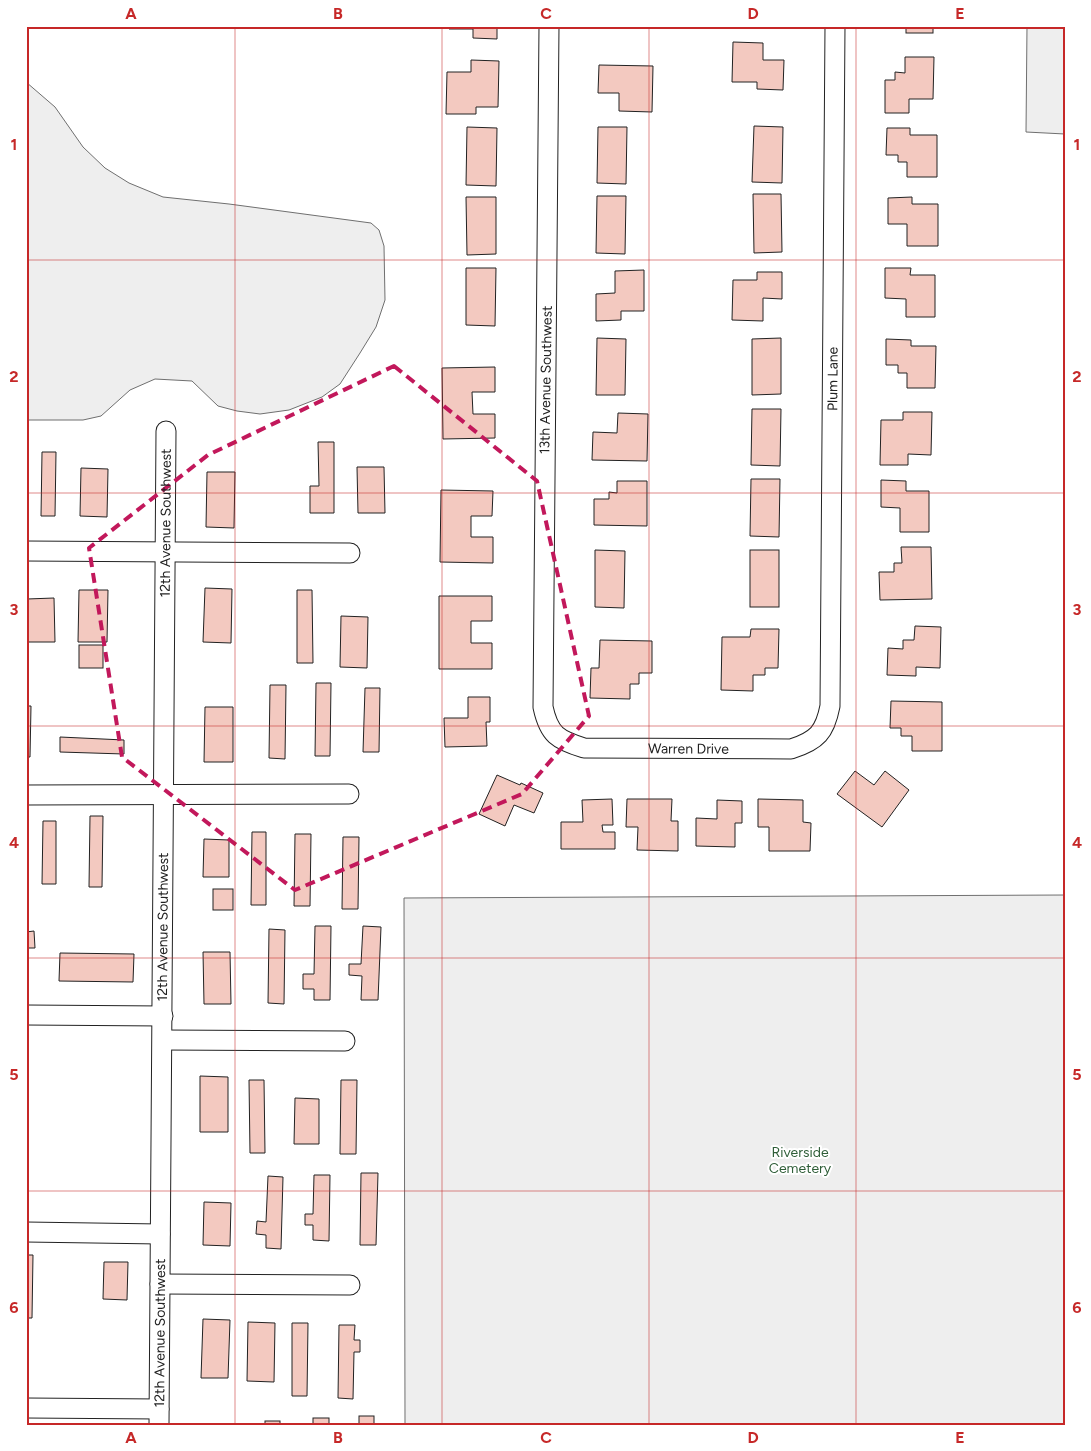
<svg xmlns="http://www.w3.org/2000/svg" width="1091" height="1451" font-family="Figtree,sans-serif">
<rect width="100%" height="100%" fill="#fff"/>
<g fill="#eee" stroke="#6f6f6f">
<path d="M1027,26H1065V134L1026,132Z"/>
<path d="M26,82L55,107L83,147L105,168L129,183L163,197L229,204L371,223L379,230L384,246L385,300L376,327L360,353L340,384L322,397L289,410L260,414L237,411L218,406L192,381L155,379L130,390L101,416L83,420H26Z"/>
<path d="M1065,895V1425H405L404,898Z"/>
</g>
<g fill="#f3c9c0" stroke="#222">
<path d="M449,26H497V39L473,38V29H449Z"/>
<rect x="906" y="26" width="27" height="7"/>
<path d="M733,42L763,43V60H784L783,90L757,89V82H732Z"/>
<path d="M905,57H934L933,99H909V113H885V80H895V72L905,73Z"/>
<path d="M471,60L499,61L498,107H476V114H446L447,72H471Z"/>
<path d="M599,65L653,66L652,112L619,111V93H598Z"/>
<path d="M754,126L783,127L782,183L752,182Z"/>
<path d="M467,127L497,128L496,186L466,185Z"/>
<path d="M598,127H627L626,184L597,183Z"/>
<path d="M887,128H910V135H937V177H907V162H898V155H886Z"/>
<path d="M753,194H781L782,252L754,253Z"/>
<path d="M597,196H626L625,254L596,253Z"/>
<path d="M466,197H496V254L467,255Z"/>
<path d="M912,197V204H938V246H907V224H888V198Z"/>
<path d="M466,268H496L495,326L466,325Z"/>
<path d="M885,268H911L910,275H935V317H906V299L885,298Z"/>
<path d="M644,270V311H621V320L596,321V294L615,293V271Z"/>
<path d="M757,272H782V299L763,298V321L732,320L733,280H757Z"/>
<path d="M597,338L626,339L625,395H596Z"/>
<path d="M781,338V394L752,395V339Z"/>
<path d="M886,339L911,340V346H936L935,388H907V373H898V365H886Z"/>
<path d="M495,367V392H472L473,414H495V438L443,439L442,368Z"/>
<path d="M752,409H781L780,466L751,465Z"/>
<path d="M903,412H932L931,455L908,454V465H880L881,420H903Z"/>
<path d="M618,413L648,414L647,461L592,460L593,432L617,433Z"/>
<path d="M318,442H334V513H310V486H319Z"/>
<path d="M42,452H56L55,516H41Z"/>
<path d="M357,467H384L385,513H358Z"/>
<path d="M81,468L108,469L107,517L80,516Z"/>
<path d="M207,472H235L234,528L206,527Z"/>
<path d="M751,479H780L779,537L750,536Z"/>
<path d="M881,480L906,481V491H929V532H900V508L881,507Z"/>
<path d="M617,481H647V526L594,525V499H609V492L617,493Z"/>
<path d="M441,490L493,491L492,516H471V537H493V563L440,562Z"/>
<path d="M901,547H931L932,599L880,600L879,572H894V563H902Z"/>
<path d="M595,550L625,551L624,608L595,607Z"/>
<rect x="750" y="550" width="29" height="57"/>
<path d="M205,588L232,589L231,643L203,642Z"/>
<path d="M79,590H108L107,642H78Z"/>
<path d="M297,590H312L313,663H297Z"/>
<path d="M439,596H492V621H471V643H492V669H439Z"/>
<path d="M54,598L55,642H27V599Z"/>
<path d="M341,616L368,617L367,668L340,667Z"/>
<path d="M915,626L941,627L940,668L916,667V676L887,675L888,648L903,649V640H914Z"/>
<path d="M751,629H779L778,668H765V675H753V691L721,690L722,637H750Z"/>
<path d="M600,640L652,641V673H639V684H630V699L590,698L591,668H599Z"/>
<rect x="79" y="645" width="24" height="23"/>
<path d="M316,683H331L330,756H315Z"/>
<path d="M270,685H286L285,759L269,758Z"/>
<path d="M365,688H380L379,752H363Z"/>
<path d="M468,697H490V722H486L487,746L445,747L444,718H468Z"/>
<path d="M891,701L942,702V751H912V736H901V728H890Z"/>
<path d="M26,706H31L30,757H26Z"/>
<path d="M205,707H233V762H204Z"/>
<path d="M60,737L124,740V754L60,752Z"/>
<path d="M855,771L874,785L885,771L909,790L882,827L837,794Z"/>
<path d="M497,775L520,785L521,783L543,793L534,813L514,805L505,826L479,814Z"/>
<path d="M612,799L613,825H602L603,832H615V849H561V822H583L582,800Z"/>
<path d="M627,799H672L671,821H678V851L637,850L638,827H626Z"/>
<path d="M758,799L803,800V822L811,823L810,851H769V827H758Z"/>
<path d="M717,800L742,801V823H735V847L696,846V818L717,819Z"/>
<path d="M90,816H103L102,887H89Z"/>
<path d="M43,821H56V884H42Z"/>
<path d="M252,832H266V905H251Z"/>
<path d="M295,834H311L310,906H294Z"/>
<path d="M343,837H359L358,909H342Z"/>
<path d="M204,839L229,840V877H203Z"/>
<rect x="213" y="889" width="20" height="21"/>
<path d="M315,926H331L330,1000H314V989H303V974H314Z"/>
<path d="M363,926L381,927L378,1000H361L362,976L349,975V964H361Z"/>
<path d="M269,929L285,930L284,1004L268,1003Z"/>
<path d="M34,931L35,948H26V932Z"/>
<path d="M203,952H230L231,1004H204Z"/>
<path d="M60,953L134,954L133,982L59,981Z"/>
<path d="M200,1076L228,1077V1132H200Z"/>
<path d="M249,1080H264L265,1153H250Z"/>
<path d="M341,1080H357L356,1154H340Z"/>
<path d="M295,1098L319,1099V1144H294Z"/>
<path d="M361,1173H378L376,1245H360Z"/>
<path d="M314,1175H330L329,1241L313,1240V1225H305V1214H313Z"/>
<path d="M268,1176L283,1177L281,1249L266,1248V1235L256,1234L257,1221L266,1222Z"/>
<path d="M204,1202L231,1203L230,1246L203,1245Z"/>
<path d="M26,1255H33L32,1318H26Z"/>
<path d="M104,1262H128L127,1300L103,1299Z"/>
<path d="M203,1319L230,1320L228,1378H201Z"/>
<path d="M248,1322L275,1323L274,1382L247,1381Z"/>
<path d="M292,1323H308L307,1396H292Z"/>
<path d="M339,1325H355L354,1340H360V1352H354L353,1399L338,1398Z"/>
<rect x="359" y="1416" width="15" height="9"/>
<rect x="313" y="1418" width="16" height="7"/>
<rect x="265" y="1421" width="15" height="4"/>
</g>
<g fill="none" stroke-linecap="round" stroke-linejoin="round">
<defs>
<g id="minor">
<path id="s1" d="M549,26L543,707C549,735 558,740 584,748L791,749C817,741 825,732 830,706L835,26"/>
<path d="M26,551L350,553"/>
<path d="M26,795L349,794"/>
<path d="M26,1015L163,1016"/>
<path d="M163,1040L345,1041"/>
<path d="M26,1232L160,1234"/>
<path d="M160,1284L350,1285"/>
<path d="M26,1408L159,1409"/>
<path id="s2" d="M159,1425L166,431"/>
</g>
</defs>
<use href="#minor" stroke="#222" stroke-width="21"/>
<use href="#minor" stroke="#fff" stroke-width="19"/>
</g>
<path fill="none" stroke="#c2185b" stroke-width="4" stroke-dasharray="10 6" stroke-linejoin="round" d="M394,366L537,481L589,716L522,794L295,890L122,757L89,548L208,455Z"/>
<path fill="none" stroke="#c62828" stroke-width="1" stroke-opacity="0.55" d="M235,26V1425M442,26V1425M649,26V1425M856,26V1425M26,260H1065M26,493H1065M26,726H1065M26,958H1065M26,1191H1065"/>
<g text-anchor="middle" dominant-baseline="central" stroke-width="4" stroke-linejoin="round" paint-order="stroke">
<g font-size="14" fill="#222" stroke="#fff">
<text stroke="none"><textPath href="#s1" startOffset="1340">Plum Lane</textPath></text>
<text transform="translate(546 380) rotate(-89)">13th Avenue Southwest</text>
<text stroke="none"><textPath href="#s2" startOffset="902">12th Avenue Southwest</textPath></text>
<text stroke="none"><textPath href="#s1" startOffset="848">Warren Drive</textPath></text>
<text stroke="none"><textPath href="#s2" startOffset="498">12th Avenue Southwest</textPath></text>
<text stroke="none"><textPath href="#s2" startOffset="92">12th Avenue Southwest</textPath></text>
</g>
<g font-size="14" fill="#2f5e38" stroke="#fff">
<text x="800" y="1152">Riverside<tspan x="800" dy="16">Cemetery</tspan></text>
</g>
</g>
<rect width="1091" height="1451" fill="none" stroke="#ffffff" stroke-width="55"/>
<rect x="28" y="28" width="1036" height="1396" fill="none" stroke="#c62828" stroke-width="2"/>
<g font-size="16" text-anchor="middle" font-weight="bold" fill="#c62828">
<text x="131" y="19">A</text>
<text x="338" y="19">B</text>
<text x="546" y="19">C</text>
<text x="753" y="19">D</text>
<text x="960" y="19">E</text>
<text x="14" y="150">1</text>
<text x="1077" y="150">1</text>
<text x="14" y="382">2</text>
<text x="1077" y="382">2</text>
<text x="14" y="615">3</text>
<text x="1077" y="615">3</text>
<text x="14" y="848">4</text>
<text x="1077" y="848">4</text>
<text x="14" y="1080">5</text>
<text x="1077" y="1080">5</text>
<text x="14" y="1313">6</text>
<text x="1077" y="1313">6</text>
<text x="131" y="1443">A</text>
<text x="338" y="1443">B</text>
<text x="546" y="1443">C</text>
<text x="753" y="1443">D</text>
<text x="960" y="1443">E</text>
</g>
</svg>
